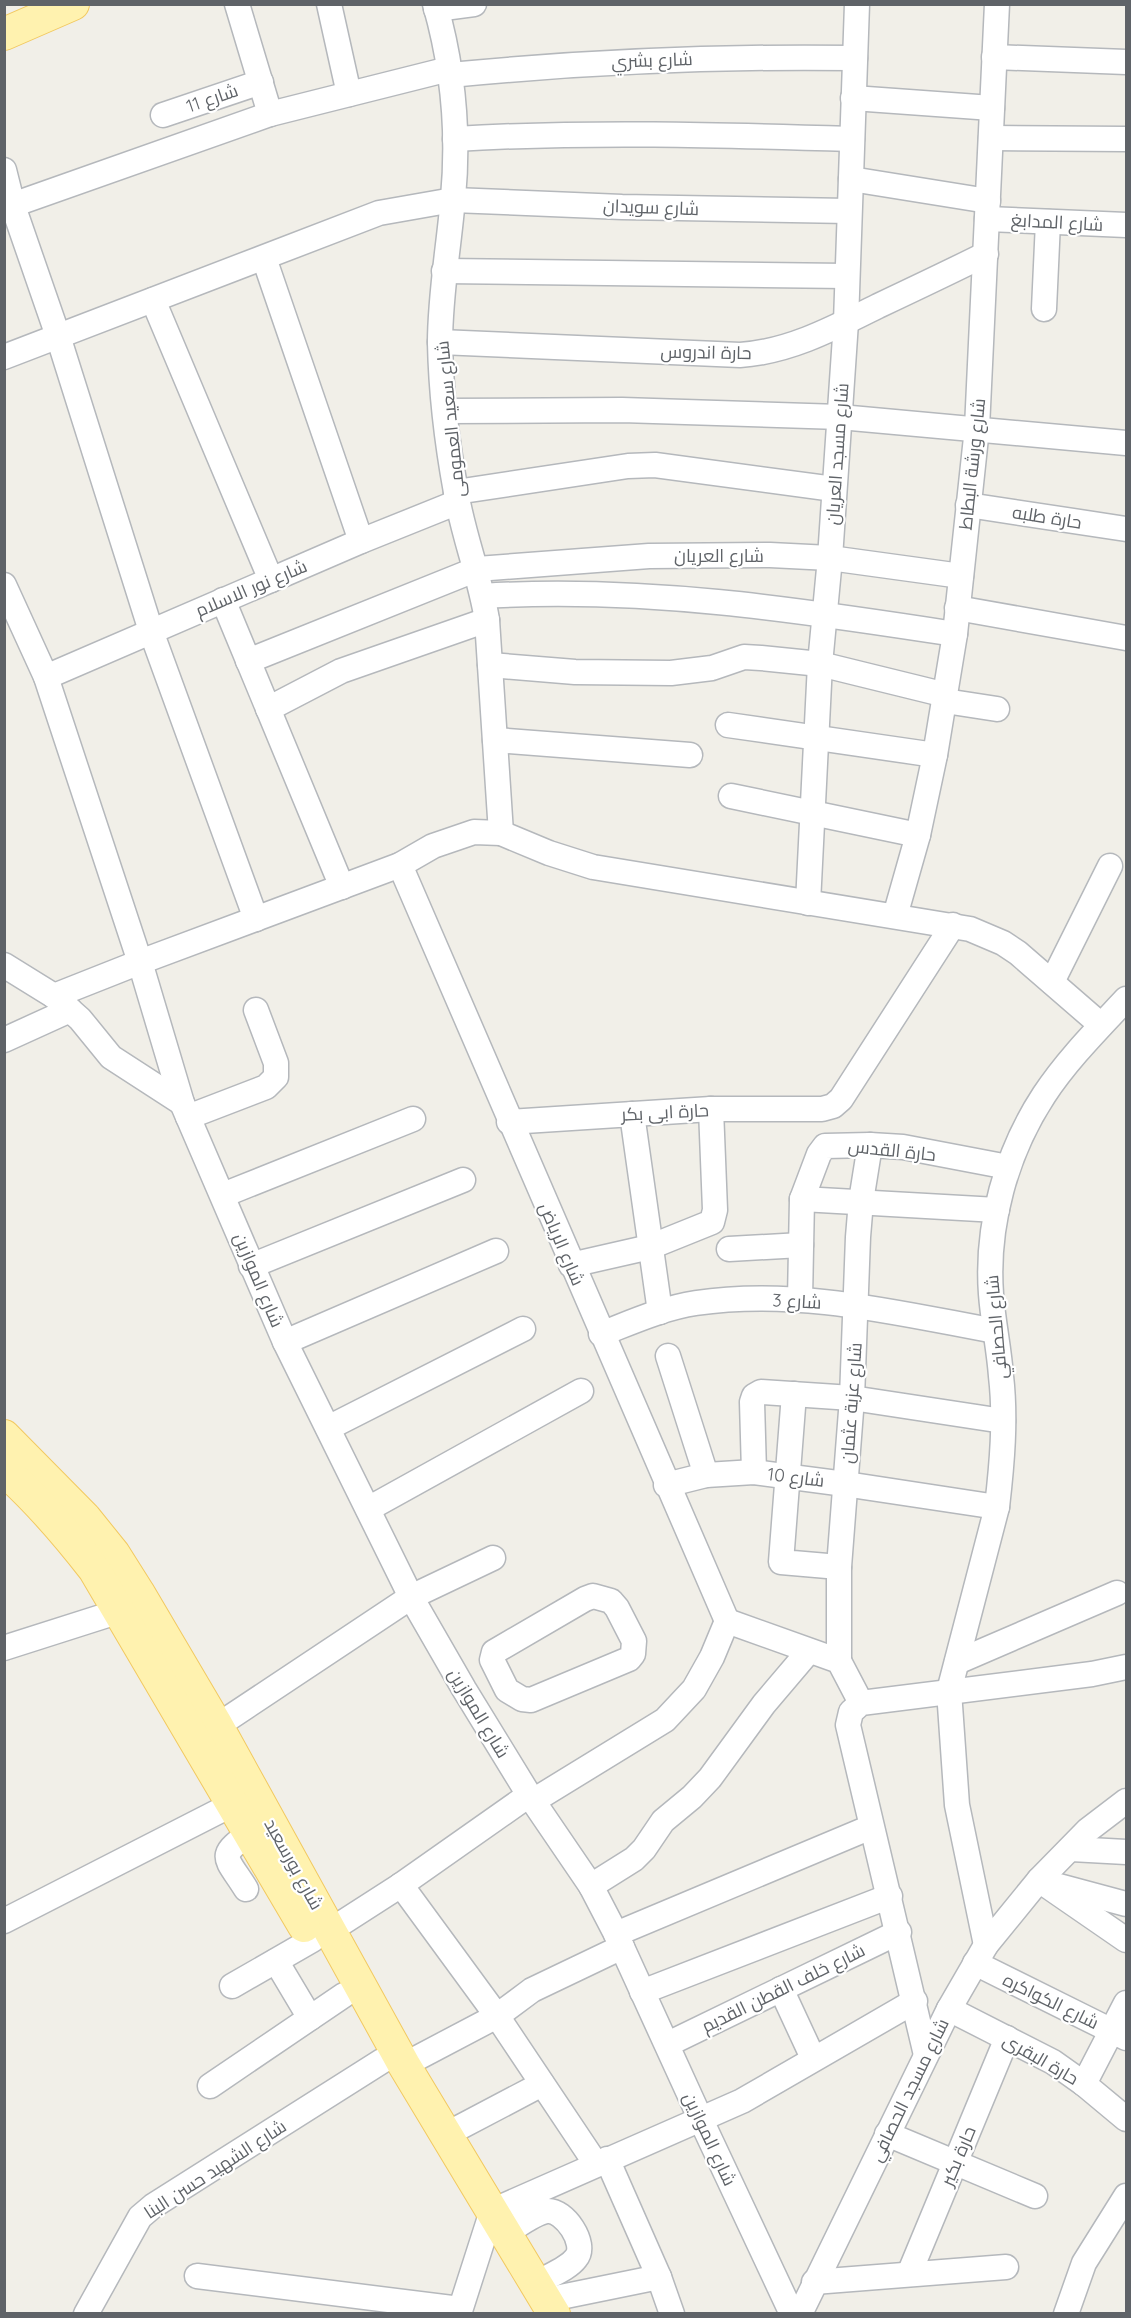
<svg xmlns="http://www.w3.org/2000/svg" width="1131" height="2318" font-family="Quicksand,Cairo,sans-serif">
<rect width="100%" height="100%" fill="#f1efe8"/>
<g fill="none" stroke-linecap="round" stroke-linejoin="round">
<defs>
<g id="minor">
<path d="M237,4L270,114"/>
<path d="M329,4L349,94"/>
<path d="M435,4C453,67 459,134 453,198C449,246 440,294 440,343C441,392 447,443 456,492C463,535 480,576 487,620L501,833"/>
<path d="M436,9L474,4"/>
<path d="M994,57L1126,62"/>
<path d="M450,75C585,62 719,56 855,58"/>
<path d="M853,98L992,108"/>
<path d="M163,115L261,82"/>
<path d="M991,138L1126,139"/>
<path d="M455,139C588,131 720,135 852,139"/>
<path d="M4,170L13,206L58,336L151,631L256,919"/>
<path d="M851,179L988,201"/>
<path d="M4,208L270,114L449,69"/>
<path d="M987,219L1126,225"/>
<path d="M264,258L361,541"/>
<path d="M444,271L847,276"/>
<path d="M153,300L271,580"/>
<path d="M1044,309L1048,222"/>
<path d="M440,342L740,355C789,352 834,328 878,306C914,289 950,272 986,254"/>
<path d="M4,357L379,213L453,200L622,207L849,211"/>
<path d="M446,411L622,410L840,417L1126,443"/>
<path d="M456,492L628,466L655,465L834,489"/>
<path d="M968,505L1126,529"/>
<path d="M4,585L46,677L140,962L182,1103L285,1342L411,1597L464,1689L529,1795L591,1886L616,1934L701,2120L792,2314"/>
<path d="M483,596C641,586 800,610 955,634"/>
<path d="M223,600L342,887"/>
<path d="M957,608L1126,638"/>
<path d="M248,661L477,569L649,556L770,555L830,558L961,576"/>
<path d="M490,665L575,672L671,673L712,668L744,657L761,658L820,664L946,695"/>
<path d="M46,677L361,541L458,502"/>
<path d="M945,701L997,709"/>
<path d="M268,709L341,671L487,620"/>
<path d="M728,725L935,755"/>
<path d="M495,740L690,755"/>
<path d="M731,796L918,835"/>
<path d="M400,865L727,1621"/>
<path d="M808,903L820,664L830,558L846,322L857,4"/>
<path d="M895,916L918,835L935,755L955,634L977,428L997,4"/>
<path d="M4,965L54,996L80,1019L111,1057L182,1103"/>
<path d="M1052,982L1110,866"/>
<path d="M54,996L140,962L400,865L433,846L474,832L501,833L549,853L593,867L970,929L1003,943L1018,953L1101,1025"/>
<path d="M4,1040L70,1010"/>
<path d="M632,1114L660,1312"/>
<path d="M188,1117L266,1087L276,1077V1063L256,1010"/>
<path d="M509,1122L711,1109H822L833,1106L841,1099L953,925"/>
<path d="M223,1195L413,1119"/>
<path d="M802,1199L997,1210"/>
<path d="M729,1249L801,1245"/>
<path d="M571,1265L650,1247L712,1222L715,1210L711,1109"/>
<path d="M251,1266L463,1180"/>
<path d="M800,1299L802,1199L819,1154L825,1146L870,1145L903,1147L1008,1167"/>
<path d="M601,1334C632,1322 663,1308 696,1303C797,1288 897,1313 995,1331"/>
<path d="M285,1342L496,1251"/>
<path d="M668,1356L706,1475"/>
<path d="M794,1394L781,1562L839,1567"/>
<path d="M328,1428L523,1329"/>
<path d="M754,1472L752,1402L754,1396L761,1392L852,1398L1003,1421"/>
<path d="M666,1485L706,1475L754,1472L845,1484L997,1507"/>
<path d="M368,1509L581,1391"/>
<path d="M593,1596L611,1601L617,1608L634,1641L633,1654L629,1659L531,1700L522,1699L507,1690L492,1660L494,1652L585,1599Z"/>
<path d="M727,1621L839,1661L861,1703"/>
<path d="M4,1648L120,1611"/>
<path d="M839,1661V1567L852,1398L858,1237L861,1201L870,1145"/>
<path d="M957,1662L1117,1593"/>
<path d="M217,1726L411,1597L493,1558"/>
<path d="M533,1801L665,1720L694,1689L712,1657L727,1621"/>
<path d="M1071,1849L1126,1852"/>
<path d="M1039,1880L1126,1940"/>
<path d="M401,1885L497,2016L596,2164"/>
<path d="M591,1886L634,1859L644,1849L663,1821L692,1797L710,1778L764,1704L809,1651"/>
<path d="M1059,1886L1126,1904"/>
<path d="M246,1889C227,1858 215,1856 250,1834"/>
<path d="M4,1921L233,1804"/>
<path d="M331,1930L401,1885L529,1795"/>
<path d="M616,1934L871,1827"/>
<path d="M986,1945L957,1805L949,1691L997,1507C1002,1464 1006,1419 1001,1376C999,1348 993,1322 991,1294C986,1225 1006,1153 1044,1095C1067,1060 1098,1029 1126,999"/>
<path d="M276,1961L310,2018"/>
<path d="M975,1963L1126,2038"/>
<path d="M232,1986L312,1940"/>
<path d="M781,1989L813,2058"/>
<path d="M642,1992L890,1896"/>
<path d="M949,2009L1053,2062L1084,2084L1126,2119"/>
<path d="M668,2044L899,1932"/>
<path d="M926,2055L848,1725L851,1712L861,1703L1092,1674L1126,1667"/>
<path d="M404,2065L497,2016L532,1990L622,1947"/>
<path d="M1084,2084L1126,2003"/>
<path d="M210,2086L344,1995"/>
<path d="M447,2134L542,2084"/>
<path d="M887,2134L1035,2196"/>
<path d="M607,2159L659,2277L672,2314"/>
<path d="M506,2233C518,2226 534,2213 547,2211C564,2209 588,2244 576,2258C568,2269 548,2276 537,2283"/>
<path d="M909,2274L1007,2038"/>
<path d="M197,2276L460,2309"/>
<path d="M814,2282L1006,2267"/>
<path d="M546,2300L659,2277"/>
<path d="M86,2314L140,2217L153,2206L382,2061"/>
<path d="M459,2314L492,2211L742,2101L915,2001"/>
<path d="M800,2314L949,2009L986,1945L1039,1880L1088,1830L1126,1801"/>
<path d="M1066,2314L1084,2263L1126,2196"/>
</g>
<g id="major">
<path d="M4,34L73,4"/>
<path d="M4,1436L85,1518L114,1554L138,1592L217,1726L404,2065L554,2314"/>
<path d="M4,1470C38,1500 66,1533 94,1569L304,1926"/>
</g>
</defs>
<use href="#minor" stroke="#b5b8bc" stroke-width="27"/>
<use href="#major" stroke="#f2c960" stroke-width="34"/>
<use href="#minor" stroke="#fff" stroke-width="24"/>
<use href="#major" stroke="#fff2af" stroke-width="32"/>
</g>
<g text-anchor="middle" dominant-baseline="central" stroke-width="4.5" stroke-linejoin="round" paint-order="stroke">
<g font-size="18" fill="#5f6368" stroke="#fff">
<text transform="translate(652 60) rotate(-2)">شارع بشري</text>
<text transform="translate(212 98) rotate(-19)">شارع 11</text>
<text transform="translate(651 207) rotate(2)">شارع سويدان</text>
<text transform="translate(1057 222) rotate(3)">شارع المدابغ</text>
<text transform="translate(706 352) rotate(1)">حارة اندروس</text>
<text transform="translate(450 419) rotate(-96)">شارع سعيد العمومى</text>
<text transform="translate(837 454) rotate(-86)">شارع مسجد العريان</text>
<text transform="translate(972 464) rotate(-84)">شارع ورشة البطاط</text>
<text transform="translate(1047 517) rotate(9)">حارة طلبه</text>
<text x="719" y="555">شارع العريان</text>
<text transform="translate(251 588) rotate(-23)">شارع نور الاسلام</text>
<text transform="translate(665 1112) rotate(-3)">حارة ابى بكر</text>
<text transform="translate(892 1150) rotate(6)">حارة القدس</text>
<text transform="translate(562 1244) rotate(67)">شارع الرياض</text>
<text transform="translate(259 1280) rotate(67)">شارع الموازين</text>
<text transform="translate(797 1301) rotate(3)">شارع 3</text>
<text transform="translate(996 1327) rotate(-95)">شارع الحصافي</text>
<text transform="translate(851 1403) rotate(-86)">شارع عزبة عثمان</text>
<text transform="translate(796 1477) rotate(7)">شارع 10</text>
<text transform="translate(479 1713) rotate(59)">شارع الموازين</text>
<text transform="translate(294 1864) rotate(61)">شارع بورسعيد</text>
<text transform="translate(783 1988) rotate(-26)">شارع خلف القطن القديم</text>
<text transform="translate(1051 2001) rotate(26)">شارع الكواكره</text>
<text transform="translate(1041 2059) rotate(30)">حارة البقرى</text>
<text transform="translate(909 2090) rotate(-64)">شارع مسجد الحصافي</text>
<text transform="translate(710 2139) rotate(65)">شارع الموازين</text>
<text transform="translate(958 2156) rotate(-67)">حارة بكير</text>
<text transform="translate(215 2169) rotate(-33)">شارع الشهيد حسن البنا</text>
</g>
</g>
<rect width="1131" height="2318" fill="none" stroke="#5f6368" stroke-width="12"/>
</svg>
